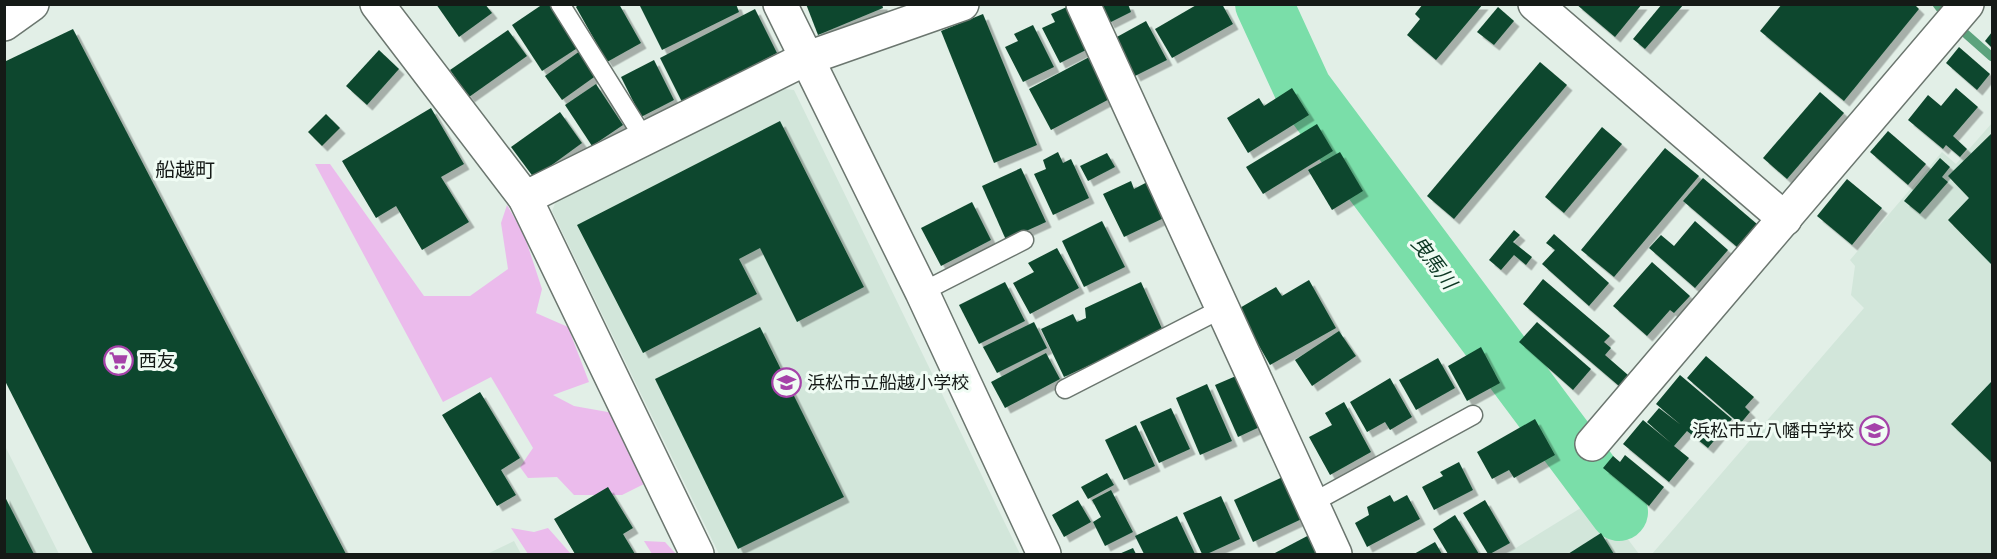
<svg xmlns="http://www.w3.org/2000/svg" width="1997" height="559" font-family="'Source Sans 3','Noto Sans JP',sans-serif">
<defs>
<filter id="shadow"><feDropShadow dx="5.5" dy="5.5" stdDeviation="0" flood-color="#0004"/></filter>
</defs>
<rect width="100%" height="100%" fill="#e2efe7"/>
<g fill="#d2e6da">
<path d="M774,88L794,90L1020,554H719L552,211L559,194Z"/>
<path d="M1992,123V554H1652L1864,308L1851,295L1855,266L1850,260L1942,152L1956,164Z"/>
<path d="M4,444L59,554H5Z"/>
<path d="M1597,498L1639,554H1506Z"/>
<path d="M514,541L521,554H487Z"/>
</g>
<g fill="#ebbbec">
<path d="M315,164H330L424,296H470L508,269L501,223L507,205L524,234L542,289L536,313L568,327L589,382L553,395L574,406L619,414L652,480L622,495H574L557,477L528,478L520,467L533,448L491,377L443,402Z"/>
<path d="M511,528L534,532L548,528L571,554H528Z"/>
<path d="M644,541L665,542L676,554H652Z"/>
</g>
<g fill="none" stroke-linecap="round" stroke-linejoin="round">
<g stroke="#5ca37d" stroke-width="9">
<path d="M1937,4L1940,8"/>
<path d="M1966,34L1992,57"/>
</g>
<path stroke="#7adea9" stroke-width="58" d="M1264,4L1303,89L1619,512"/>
</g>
<g fill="#0e472d" filter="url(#shadow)">
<path d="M436,4H485L492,13L459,37Z"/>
<path d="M543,4H551L579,47L542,71L512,25Z"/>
<path d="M579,4H619L641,43L607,62L576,7Z"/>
<path d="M639,4H736L739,12L662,50Z"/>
<path d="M806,4H882L883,8L818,35Z"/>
<path d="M1099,4H1128L1131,12L1109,23Z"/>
<path d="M1198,4H1222L1233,24L1172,58L1155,29Z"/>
<path d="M1423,4H1483L1436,60L1407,35L1420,19L1415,14Z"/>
<path d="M1576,4H1642L1615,37Z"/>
<path d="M1662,4H1684L1645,49L1633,39Z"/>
<path d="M1782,4H1914L1919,9L1844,101L1760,31Z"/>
<path d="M1069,6L1090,48L1060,63L1042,28L1055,22L1051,14Z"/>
<path d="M1498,7L1514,21L1494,45L1477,32Z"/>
<path d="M755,9L777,53L682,102L660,58Z"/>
<path d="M983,14L1037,145L994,163L941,31Z"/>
<path d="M1146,21L1167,60L1135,76L1115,38Z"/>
<path d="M1033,25L1054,67L1023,82L1005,47L1018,41L1014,34Z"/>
<path d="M73,29L346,554H93L4,379V62Z"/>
<path d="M508,30L527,56L469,97L450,70Z"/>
<path d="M1992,32V48L1985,41Z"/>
<path d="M1959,47L1990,74L1977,90L1946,63Z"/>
<path d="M379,50L399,69L367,105L346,86Z"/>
<path d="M580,51L597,75L562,100L545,76Z"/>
<path d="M1095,54L1117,95L1051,130L1029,89Z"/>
<path d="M654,60L674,100L641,117L621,77Z"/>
<path d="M1540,62L1567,85L1454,219L1427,196Z"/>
<path d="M596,84L623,125L592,146L565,105Z"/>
<path d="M1292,88L1309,115L1248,153L1227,118L1259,98L1264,106Z"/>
<path d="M1956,88L1978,107L1953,136L1967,149L1960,157L1946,145L1943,149L1908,120L1928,95L1941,106Z"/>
<path d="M1820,92L1844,113L1787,179L1763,158Z"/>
<path d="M431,108L464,164L441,177L469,222L422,250L396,206L376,218L342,161Z"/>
<path d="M560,112L582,143L534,178L511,147Z"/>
<path d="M326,114L340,128L322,146L308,132Z"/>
<path d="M780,121L864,287L797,322L760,248L739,259L757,294L643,353L577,225Z"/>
<path d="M1317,124L1333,151L1263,194L1246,167Z"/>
<path d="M1602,127L1622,144L1564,213L1545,197Z"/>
<path d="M1888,131L1926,164L1908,185L1870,152Z"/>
<path d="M1992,133V265L1948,220L1969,198L1948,176Z"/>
<path d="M1665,148L1699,176L1614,277L1581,250Z"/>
<path d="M1058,152L1063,163L1071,159L1089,198L1053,215L1034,174L1046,169L1043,160Z"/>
<path d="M1340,152L1363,191L1332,210L1308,170Z"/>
<path d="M1107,153L1115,167L1088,181L1080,166Z"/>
<path d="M1940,158L1950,167L1942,177L1948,182L1920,214L1904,201Z"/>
<path d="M1021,168L1046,222L1006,240L982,186Z"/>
<path d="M1703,178L1757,224L1737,247L1683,201Z"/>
<path d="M1847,179L1882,208L1852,245L1817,216Z"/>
<path d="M1151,180L1168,216L1124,237L1103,194L1131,181L1134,189Z"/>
<path d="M972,202L991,240L941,266L921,228Z"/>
<path d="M1102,221L1125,267L1084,287L1062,241Z"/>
<path d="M1695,221L1728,250L1695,288L1649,248L1661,235L1674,246Z"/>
<path d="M1514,230L1520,235L1513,242L1532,257L1526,265L1514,255L1501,270L1489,260Z"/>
<path d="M1554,234L1609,283L1589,306L1542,264L1555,250L1546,243Z"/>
<path d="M1057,248L1079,288L1030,314L1013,283L1034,272L1028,263Z"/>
<path d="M1652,262L1690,296L1674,313L1670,310L1647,336L1613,306Z"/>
<path d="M1543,279L1610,336L1604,342L1611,348L1605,355L1628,375L1619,386L1523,304Z"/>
<path d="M1309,280L1336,328L1270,365L1238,309L1276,287L1282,296Z"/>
<path d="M1005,282L1025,321L979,344L959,305Z"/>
<path d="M1141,282L1163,331L1064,377L1041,329L1073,314L1077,322L1086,318L1085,308Z"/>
<path d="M1034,322L1047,348L997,373L983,347Z"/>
<path d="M1537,322L1591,369L1573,390L1519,342Z"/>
<path d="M760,327L844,497L738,549L655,379Z"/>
<path d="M1339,331L1356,356L1312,386L1295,360Z"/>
<path d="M1481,347L1500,383L1467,401L1448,366Z"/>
<path d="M1046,353L1060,379L1005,408L991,382Z"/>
<path d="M1706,356L1754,397L1745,407L1750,412L1740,424L1687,378Z"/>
<path d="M1438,358L1455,388L1416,410L1399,380Z"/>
<path d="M1243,373L1266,424L1238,437L1215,385Z"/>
<path d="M1680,375L1732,419L1708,448L1687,431L1674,446L1689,458L1669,482L1623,444L1643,420L1671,443L1647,422L1659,408L1681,425L1656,404Z"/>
<path d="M1390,378L1412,417L1390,430L1385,422L1367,432L1350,402Z"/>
<path d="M1992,381V463L1951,424Z"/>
<path d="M1207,384L1232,441L1200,455L1176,398Z"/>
<path d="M480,392L520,458L501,470L516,495L497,506L442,415Z"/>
<path d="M1344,402L1371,452L1330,475L1309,437L1332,425L1325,413Z"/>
<path d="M1171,408L1190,449L1159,463L1140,422Z"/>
<path d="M1535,419L1555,455L1514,478L1509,470L1492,479L1477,452Z"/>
<path d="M1136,425L1155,466L1124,480L1105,440Z"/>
<path d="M1625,455L1664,487L1649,506L1603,468L1613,456L1620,462Z"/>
<path d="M1459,462L1473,490L1434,510L1422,487L1443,476L1440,472Z"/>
<path d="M1107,473L1114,485L1088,499L1081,487Z"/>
<path d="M1289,474L1308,516L1253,542L1234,500Z"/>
<path d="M608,487L633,528L623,534L635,554H575L554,519Z"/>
<path d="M1111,490L1133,532L1105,546L1093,522L1101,517L1092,500Z"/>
<path d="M4,495L34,554H4Z"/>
<path d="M1390,495L1394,502L1407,495L1420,519L1367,547L1355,523L1369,515L1367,507Z"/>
<path d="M1221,496L1240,539L1207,554H1202L1183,513Z"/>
<path d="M1078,500L1091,522L1064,537L1052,515Z"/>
<path d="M1485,500L1510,543L1490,554H1488L1463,513Z"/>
<path d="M1455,515L1479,554H1448L1433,529Z"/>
<path d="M1177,516L1195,554H1144L1135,536Z"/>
<path d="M1313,533L1325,554H1273Z"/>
<path d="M1601,533L1614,554H1568Z"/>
<path d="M1435,542L1442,554H1414Z"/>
<path d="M1133,548L1136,554H1119Z"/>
</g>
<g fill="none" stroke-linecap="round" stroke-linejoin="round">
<defs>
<g id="service">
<path d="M560,4L644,138"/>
<path d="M922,292L1024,240"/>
<path d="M1065,389L1223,308"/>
<path d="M1312,503L1473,415"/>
</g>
<g id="minor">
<path d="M377,4L525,198L697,554"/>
<path d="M780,4L922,292L1044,554"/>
<path d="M1083,4L1335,554"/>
<path d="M1535,4L1785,219"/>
<path d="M4,24L32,4"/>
<path d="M525,198L805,59L962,4"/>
<path d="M1592,444L1967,4"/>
</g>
</defs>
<use href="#service" stroke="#6b766f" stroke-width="21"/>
<use href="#minor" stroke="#6b766f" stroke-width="36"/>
<use href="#service" stroke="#fff" stroke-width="18"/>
<use href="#minor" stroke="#fff" stroke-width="33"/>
</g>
<defs>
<symbol id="supermarket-ring" viewBox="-11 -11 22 22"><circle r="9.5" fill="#f0fcf4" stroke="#a542a9" stroke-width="1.5"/><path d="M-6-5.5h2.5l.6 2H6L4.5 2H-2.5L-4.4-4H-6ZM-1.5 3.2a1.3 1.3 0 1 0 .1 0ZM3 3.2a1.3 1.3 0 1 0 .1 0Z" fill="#a542a9"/></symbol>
<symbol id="school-ring" viewBox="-11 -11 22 22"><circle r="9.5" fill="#f0fcf4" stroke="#a542a9" stroke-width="1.5"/><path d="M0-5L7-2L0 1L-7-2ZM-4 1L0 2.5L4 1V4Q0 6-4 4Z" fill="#a542a9"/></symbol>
</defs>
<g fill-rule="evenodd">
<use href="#supermarket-ring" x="102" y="344" width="33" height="33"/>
<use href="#school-ring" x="770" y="366" width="33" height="33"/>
<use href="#school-ring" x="1858" y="414" width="33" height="33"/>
</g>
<g text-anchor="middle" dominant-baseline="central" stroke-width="6" stroke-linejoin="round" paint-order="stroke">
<g font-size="18" fill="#151a17" stroke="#f0fcf4" text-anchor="start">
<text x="139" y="361">西友</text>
<text x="807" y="383">浜松市立船越小学校</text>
<text x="1854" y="431" text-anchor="end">浜松市立八幡中学校</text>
</g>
<g font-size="20" fill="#151a17" stroke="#f0fcf4">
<text x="185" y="171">船越町</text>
</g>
<g font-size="20" font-style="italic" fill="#0d3824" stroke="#f0fcf4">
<text transform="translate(1433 263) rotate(53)">曳馬川</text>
</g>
</g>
<rect width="1997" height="559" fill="none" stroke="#151a17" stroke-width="12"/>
</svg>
